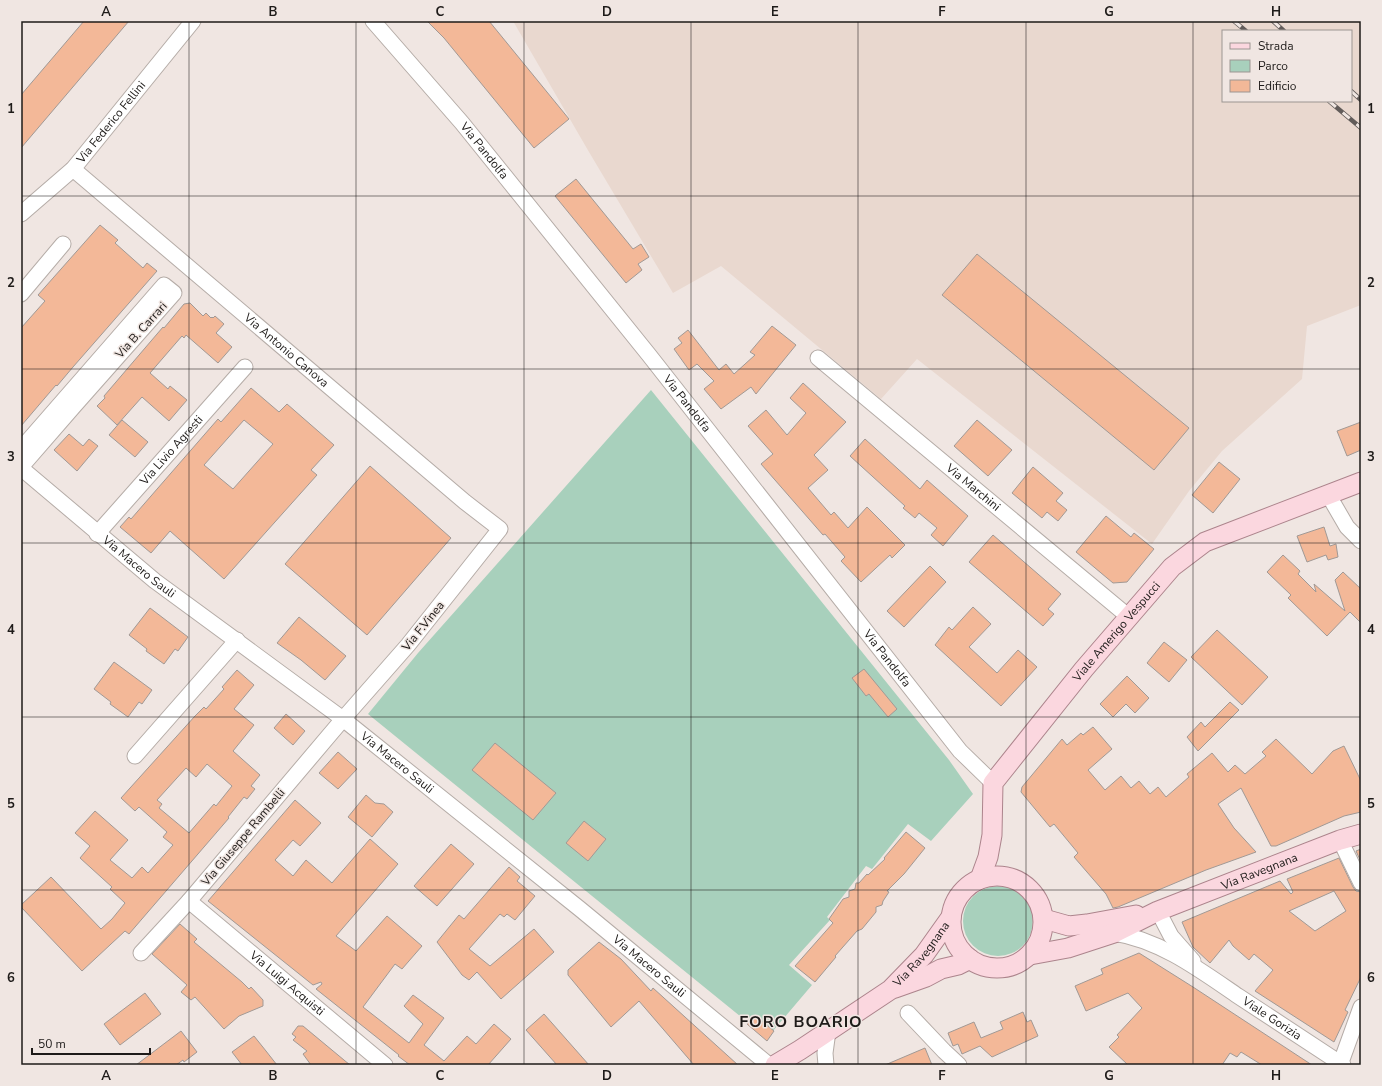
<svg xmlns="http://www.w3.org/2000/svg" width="1382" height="1086" font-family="'Nunito Sans',sans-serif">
<rect width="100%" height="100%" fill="#f0e6e2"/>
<path fill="#e9d8cf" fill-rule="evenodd" d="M513,21H1361V305L1307,326L1302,379L1222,451L1189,491L1152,544L917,359L881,399L721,266L673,293L589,152ZM1223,31H1351V101H1223Z"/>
<g fill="#a8d0bc">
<path d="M651,390L949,760L973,794L931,841L908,824L872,869L866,866L827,917L830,920L789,965L812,985L767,1038L368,714L418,653Z"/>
<circle cx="998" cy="921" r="35"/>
</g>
<g fill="#f3b898" stroke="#a19995" fill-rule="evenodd">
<path d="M84,21H129L21,148V95Z"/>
<path d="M427,21H489L569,119L534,148L444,38Z"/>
<path d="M576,179L633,249L641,244L649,257L638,264L642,270L626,283L555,196Z"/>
<path d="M100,225L118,240L115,243L143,268L147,263L157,271L73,367L57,386L56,385L21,426V328L45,301L38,295Z"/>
<path d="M977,254L1189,428L1154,470L942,295Z"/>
<path d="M190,303L203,316L206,313L211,318L212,317L213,318L215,316L224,324L216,333L232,347L218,363L186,335L184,338L182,336L150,373L168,389L170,386L187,400L169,421L142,397L117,425L97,406L105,398L104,396L163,327L164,328L184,304Z"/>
<path d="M772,326L796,345L756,394L751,387L721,409L704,389L714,381L697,364L689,370L674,349L682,343L678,338L688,330L719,370L726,364L734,374L755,355L750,352Z"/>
<path d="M803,383L846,422L814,455L828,470L808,488L831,515L834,512L848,528L867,507L905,545L892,558L890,555L861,582L841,561L845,557L825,534L823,535L761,464L773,454L748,426L766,410L787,435L806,413L790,398Z"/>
<path d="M251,388L279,412L287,404L334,445L311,470L317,475L224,579L170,531L151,553L120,527L129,517L131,519L218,419L221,422ZM244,420L273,444L233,489L204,465Z"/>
<path d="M122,420L148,442L135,457L109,435Z"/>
<path d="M977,420L1012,450L988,476L954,446Z"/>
<path d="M1361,422V450L1347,456L1337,431Z"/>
<path d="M69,434L83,446L89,439L98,446L77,471L54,450Z"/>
<path d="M865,439L920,489L927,480L968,516L943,546L931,535L937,528L919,513L915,518L903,508L905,506L850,456Z"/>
<path d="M1219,462L1240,479L1213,513L1192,495Z"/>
<path d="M370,466L451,538L367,635L285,564Z"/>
<path d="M1033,467L1063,493L1056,501L1067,510L1058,521L1047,512L1042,518L1012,493Z"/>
<path d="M1106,516L1131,537L1134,533L1154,549L1127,582L1113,583L1076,552Z"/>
<path d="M1324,527L1330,546L1336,544L1338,557L1328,560L1326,555L1307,562L1297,536Z"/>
<path d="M993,535L1061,594L1048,609L1054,614L1043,626L969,562Z"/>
<path d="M1283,555L1300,571L1298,574L1316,592L1314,584L1345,611L1335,580L1343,572L1361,589V623L1350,612L1327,636L1288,598L1291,595L1267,572Z"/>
<path d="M930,566L946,582L904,627L887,611Z"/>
<path d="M973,607L991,624L969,647L997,673L1018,650L1037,667L1001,706L935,645L949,627L952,630Z"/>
<path d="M150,608L188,637L178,651L175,649L164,664L146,651L147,649L129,635Z"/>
<path d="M299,617L346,656L325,680L301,660L277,643Z"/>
<path d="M1217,630L1268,677L1242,705L1191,657Z"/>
<path d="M1164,642L1187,660L1169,682L1147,663Z"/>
<path d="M114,662L152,690L142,704L139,702L128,717L110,704L111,702L94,689Z"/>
<path d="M864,669L897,709L888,717L869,694L866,696L852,678Z"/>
<path d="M237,670L254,685L234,709L254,725L233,751L260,775L251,786L255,789L247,799L244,797L228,817L229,818L129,934L125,931L82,971L21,907V905L51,877L101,929L112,919L125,903L110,889L112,887L80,858L90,846L75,833L95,811L128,840L110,860L132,878L142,867L148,873L173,845L163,837L167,832L139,807L135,811L121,798L195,716L204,707L206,709L224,689L222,687ZM207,764L232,786L216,806L214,804L189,833L159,808L162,804L157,800L186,768L196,777Z"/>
<path d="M1127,676L1149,698L1135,713L1126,704L1113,717L1100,704Z"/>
<path d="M1230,702L1239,710L1198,751L1187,737L1201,722L1205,727Z"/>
<path d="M286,714L305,731L293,745L274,728Z"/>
<path d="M1093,727L1112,749L1088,770L1105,790L1121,776L1131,788L1139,781L1150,794L1158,787L1166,797L1189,777L1187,774L1212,753L1228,772L1235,765L1245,774L1266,756L1262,752L1276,739L1312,774L1333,751L1344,746L1361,781V812L1344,816L1276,846H1271L1241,788L1218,804L1234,828L1256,852L1206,870L1118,907L1113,908L1106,894L1074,857L1078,853L1054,824L1050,827L1021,792L1022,787L1062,739L1067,745L1081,733L1083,735Z"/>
<path d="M495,743L556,793L533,820L472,770Z"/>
<path d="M338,752L357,769L338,789L319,773Z"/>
<path d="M366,795L375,803L384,804L393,812L372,837L348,817Z"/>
<path d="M295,800L321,823L300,846L293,840L275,860L293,876L306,860L332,883L370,839L398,864L336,936L356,951L387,916L422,946L402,969L395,964L363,1007L409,1043L423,1024L404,1006L413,995L444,1018L424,1045L444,1061L467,1036L476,1044L494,1024L511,1039L488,1065H410L398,1056L399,1055L316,989L322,984L321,982L313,985L208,901Z"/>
<path d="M584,821L606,839L588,861L566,843Z"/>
<path d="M906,832L925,848L904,874L887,891L889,892L883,901L882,905L876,907V912L862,929L857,931L835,956L836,957L815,982L795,966L833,923L829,919L843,899L849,897V891L855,889L856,883H859L867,874L868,875L885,859L884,858Z"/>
<path d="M451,844L474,864L437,906L414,886Z"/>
<path d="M1361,849V862L1356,851Z"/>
<path d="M1339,858L1353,887L1356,891L1361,892V977L1345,1010L1348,1012L1334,1042L1255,991L1273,970L1254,954L1249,960L1233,946L1229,940L1210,963L1193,947L1182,922L1280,881L1291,894L1293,892L1287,879ZM1334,891L1346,911L1315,931L1289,911Z"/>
<path d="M509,867L520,877L517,881L535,896L515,920L507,914L504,917L500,914L469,949L490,966L534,929L554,952L501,999L477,972L469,980L462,975L437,942L459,915L464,919Z"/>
<path d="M180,924L197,939L194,942L242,982L249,989L251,987L263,1000V1006L239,1016L224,1029L195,997L191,1000L181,992L187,985L152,954Z"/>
<path d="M599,942L621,959L651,991L653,988L738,1065H694L639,1001L611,1027L568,975V970Z"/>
<path d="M1139,953L1193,987L1312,1065H1262L1241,1052L1237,1057L1230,1053L1222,1065H1128L1109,1047L1119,1037L1117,1035L1142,1008L1128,993L1086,1011L1075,986L1103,974L1101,969Z"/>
<path d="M145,993L161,1014L120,1045L104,1024Z"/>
<path d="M1023,1012L1027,1022L1031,1020L1038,1036L992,1057L980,1046L962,1054L958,1044L953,1046L948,1033L974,1022L981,1038L1003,1029L1000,1022Z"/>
<path d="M544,1014L589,1065H557L526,1030Z"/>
<path d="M754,1015L774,1031L767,1041L747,1024Z"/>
<path d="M298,1026H303L350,1065H311L303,1054L307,1051L293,1040L296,1037L292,1034Z"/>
<path d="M181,1031L197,1052L184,1062L183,1060L176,1065H136Z"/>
<path d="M254,1036L266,1051L277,1065H242L232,1052Z"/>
<path d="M925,1048L932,1065H885Z"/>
</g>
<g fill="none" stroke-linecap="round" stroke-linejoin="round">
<defs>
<g id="minor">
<path id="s1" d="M373,21L462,123L649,355L960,751L993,783"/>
<path id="s2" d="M73,169L465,502L500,529L408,645L343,719L189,901L141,953"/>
<path id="s3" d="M21,214L73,169L193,21"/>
<path d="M21,294L63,244"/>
<path id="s4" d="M818,358L1129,617"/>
<path d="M21,449L164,285L174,293L74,406L21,467"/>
<path id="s5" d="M21,468L155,581L343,719L580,909L769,1065"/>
<path d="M1329,496L1347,527L1361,541"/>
<path id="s6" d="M97,534L245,367"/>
<path d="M135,756L237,640"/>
<path d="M1340,840L1361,883"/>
<path id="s7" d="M189,901L385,1065"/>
<path d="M1158,911L1171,936L1193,961"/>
<path id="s8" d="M1114,933C1160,940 1200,970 1238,996C1273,1019 1308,1042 1343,1065"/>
<path d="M908,1013L944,1051L959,1065"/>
<path d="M826,1065L825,1053L828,1031"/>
<path d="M1340,1065L1361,1007"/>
</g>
<g id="major">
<circle cx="997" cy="922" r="46"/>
<path id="s9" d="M980,879L988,857L992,835L993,783L1084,669L1172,567L1205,542L1361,482"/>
<path d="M1044,919L1069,926L1087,924L1136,915"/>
<path id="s10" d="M1030,955L1068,948L1114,933L1158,911L1340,840L1361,834"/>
<path d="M895,988L926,977L941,969L958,965L970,959"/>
<path id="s11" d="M775,1065L800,1050L890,990L924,955L951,917"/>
</g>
</defs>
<use href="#minor" stroke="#b5aca7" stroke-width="17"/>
<use href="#major" stroke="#ac848c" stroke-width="21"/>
<use href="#minor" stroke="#fff" stroke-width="15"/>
<use href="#major" stroke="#fbd7df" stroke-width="19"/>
<defs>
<g id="rail">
<path d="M1234,21L1246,31"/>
<path d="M1273,21L1284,31"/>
<path d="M1351,91L1361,100"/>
<path d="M1329,101L1361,128"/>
</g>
</defs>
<use href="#rail" stroke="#625c5a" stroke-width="4.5"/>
<use href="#rail" stroke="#f0e6e2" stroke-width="3" stroke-dasharray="9" stroke-linecap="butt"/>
</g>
<path fill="none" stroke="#1e1b19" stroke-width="1" stroke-opacity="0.55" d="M189,21V1065M356,21V1065M524,21V1065M691,21V1065M858,21V1065M1026,21V1065M1193,21V1065M21,196H1361M21,369H1361M21,543H1361M21,717H1361M21,890H1361"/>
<g text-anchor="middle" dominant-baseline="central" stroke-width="3" stroke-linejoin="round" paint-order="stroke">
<g font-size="12" fill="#1e1b19" stroke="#f0e6e2">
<text stroke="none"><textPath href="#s3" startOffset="129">Via Federico Fellini</textPath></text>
<text stroke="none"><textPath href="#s1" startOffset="171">Via Pandolfa</textPath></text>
<text transform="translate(141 330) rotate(-48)">Via B. Carrari</text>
<text stroke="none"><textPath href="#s2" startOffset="280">Via Antonio Canova</textPath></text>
<text stroke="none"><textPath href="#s1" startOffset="495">Via Pandolfa</textPath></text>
<text stroke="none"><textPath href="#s6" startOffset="112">Via Livio Agresti</textPath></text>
<text stroke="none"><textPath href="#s4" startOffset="202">Via Marchini</textPath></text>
<text stroke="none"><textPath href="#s5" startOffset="154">Via Macero Sauli</textPath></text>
<text transform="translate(423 626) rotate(-51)">Via F.Vinea</text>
<text stroke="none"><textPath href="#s9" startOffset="293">Viale Amerigo Vespucci</textPath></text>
<text stroke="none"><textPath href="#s1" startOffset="819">Via Pandolfa</textPath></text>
<text stroke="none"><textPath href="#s5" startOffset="478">Via Macero Sauli</textPath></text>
<text transform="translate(243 837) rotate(-50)">Via Giuseppe Rambelli</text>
<text stroke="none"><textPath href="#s10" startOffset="245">Via Ravegnana</textPath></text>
<text stroke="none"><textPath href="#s11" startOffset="185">Via Ravegnana</textPath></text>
<text stroke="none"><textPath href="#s5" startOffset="802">Via Macero Sauli</textPath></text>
<text stroke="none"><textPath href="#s7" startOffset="128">Via Luigi Acquisti</textPath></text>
<text stroke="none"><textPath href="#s8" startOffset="181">Viale Gorizia</textPath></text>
</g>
<g font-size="16" font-weight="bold" letter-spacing="1" fill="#1e1b19" stroke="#f0e6e2">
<text x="801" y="1022">FORO BOARIO</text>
</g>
</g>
<rect width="1382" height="1086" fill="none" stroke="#f0e6e2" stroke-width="44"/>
<rect x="1222" y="30" width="130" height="72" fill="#f0e6e2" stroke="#9c9592"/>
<rect x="1230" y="43" width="20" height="6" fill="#fbd7df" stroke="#9c9592"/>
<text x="1258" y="50" font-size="12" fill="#1e1b19">Strada</text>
<rect x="1230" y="60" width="20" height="12" fill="#a8d0bc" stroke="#9c9592"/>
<text x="1258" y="70" font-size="12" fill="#1e1b19">Parco</text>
<rect x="1230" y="80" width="20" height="12" fill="#f3b898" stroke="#9c9592"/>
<text x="1258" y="90" font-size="12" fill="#1e1b19">Edificio</text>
<path d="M32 1048v6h118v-6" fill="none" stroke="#1e1b19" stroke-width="2"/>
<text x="38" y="1048" font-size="12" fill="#1e1b19" stroke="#f0e6e2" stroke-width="3" paint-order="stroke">50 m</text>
<rect x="22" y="22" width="1338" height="1042" fill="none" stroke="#1e1b19" stroke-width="1.5"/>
<g font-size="13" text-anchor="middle" font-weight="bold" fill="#1e1b19">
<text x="106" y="16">A</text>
<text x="273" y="16">B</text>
<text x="440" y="16">C</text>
<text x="607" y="16">D</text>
<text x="775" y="16">E</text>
<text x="942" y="16">F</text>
<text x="1109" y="16">G</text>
<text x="1276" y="16">H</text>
<text x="11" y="113">1</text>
<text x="1371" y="113">1</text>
<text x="11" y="287">2</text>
<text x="1371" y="287">2</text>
<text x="11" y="461">3</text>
<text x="1371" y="461">3</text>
<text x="11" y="634">4</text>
<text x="1371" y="634">4</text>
<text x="11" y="808">5</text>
<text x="1371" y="808">5</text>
<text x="11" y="982">6</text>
<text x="1371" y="982">6</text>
<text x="106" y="1080">A</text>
<text x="273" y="1080">B</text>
<text x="440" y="1080">C</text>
<text x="607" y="1080">D</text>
<text x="775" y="1080">E</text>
<text x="942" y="1080">F</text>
<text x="1109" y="1080">G</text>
<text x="1276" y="1080">H</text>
</g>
</svg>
